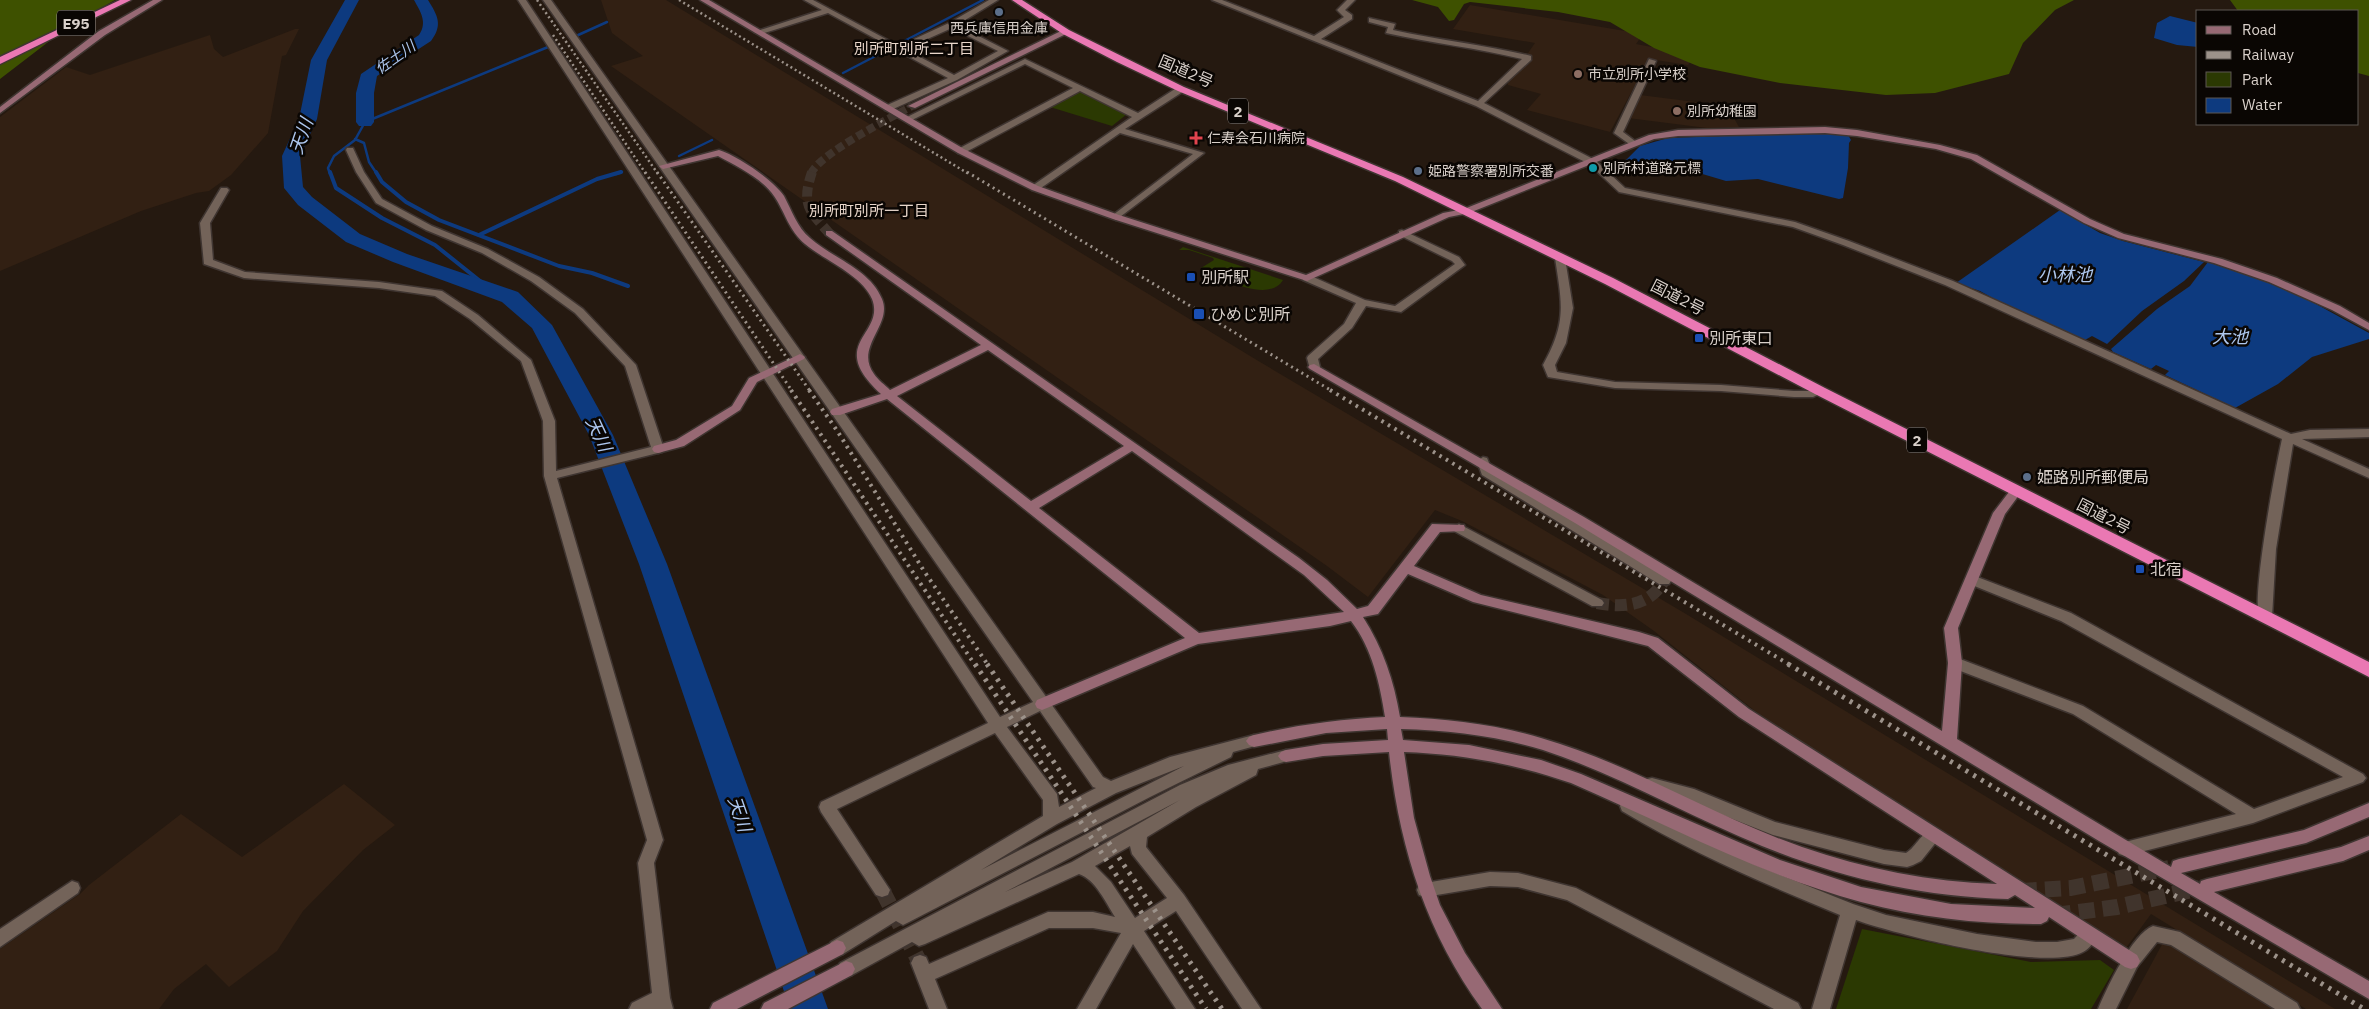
<svg xmlns="http://www.w3.org/2000/svg" width="2369" height="1009" font-family="'IBM Plex Sans','Noto Sans JP',sans-serif">
<rect width="100%" height="100%" fill="#251910"/>
<g fill="#322013">
<path d="M601,0H666L1260,362L1686,614L2335,1009H2306L2151,914L2126,948L1794,738L1755,711L1654,631L1603,595L1462,521L1435,510L1368,597L1327,566L611,66L643,56L612,33Z"/>
<path d="M1470,5L1643,34L1636,44L1694,55L1688,65L1649,59L1610,132L1527,110L1541,94L1508,85V82L1526,63L1533,58L1526,56L1535,43L1453,29Z"/>
<path d="M295,29H299L286,55L282,56L268,133L231,175L209,191L196,193L141,211L0,271V117L66,67L90,75L210,35L214,49L223,57Z"/>
<path d="M1640,95L1719,105L1724,113H1731L1739,127L1707,128L1628,118Z"/>
<path d="M344,784L395,825L363,850L303,911L277,951L229,987L206,964L174,989L159,1009H0V949L80,894L89,885L181,814L242,857Z"/>
<path d="M2165,939L2278,1009H2127Z"/>
</g>
<g fill="#2b3902">
<path d="M1075,92H1082L1127,114L1112,126L1050,107Z"/>
<path d="M1183,247L1283,280C1269,304 1219,278 1201,268L1214,260L1213,258L1189,250H1179Z"/>
<path d="M1862,929L2031,962L2100,960L2114,970L2091,1009H1836Z"/>
</g>
<g fill="#3e5100">
<path d="M0,0H115L69,26L0,79Z"/>
<path d="M1412,0H2074L2055,10L2023,43L2009,74L1935,93L1886,95L1780,83L1700,67L1654,48L1610,22L1558,12L1470,2L1464,4L1454,20L1449,21L1438,7Z"/>
<path d="M2230,0H2369V76L2358,73V11H2238Z"/>
</g>
<g fill="#0d3a7f">
<path d="M2170,16L2198,23V47L2177,45L2154,38L2157,23Z"/>
<path d="M1810,133L1848,135L1851,140L1849,143L1848,168L1843,198L1839,199L1758,179L1726,181L1689,170L1672,172L1626,160L1640,146L1668,138Z"/>
<path d="M2060,210L2100,233L2123,241L2204,262L2184,281L2142,311L2107,344L2092,336L2085,340L2007,306L1980,291L1956,283Z"/>
<path d="M2208,262L2264,281L2305,298L2369,333V339L2312,357L2278,384L2235,408L2165,375L2169,371L2156,365L2151,369L2113,352L2111,349L2157,309L2190,286Z"/>
</g>
<g fill="none" stroke-linecap="round" stroke-linejoin="round">
<g stroke="#0d3a7f" stroke-width="2.5">
<path d="M576,36L607,22"/>
<path d="M843,73L983,0"/>
<path d="M355,139L364,143L369,162L377,174"/>
<path d="M679,156L712,140"/>
<path d="M330,174L328,168L334,156L355,140L365,122L548,47"/>
<path d="M616,174L622,172"/>
</g>
<g stroke="#0d3a7f" stroke-width="4">
<path d="M330,172L336,188L382,218L435,245L495,293"/>
<path d="M376,172L382,182L406,202L439,220L559,266L592,273L628,286"/>
<path d="M479,235L597,179L621,172"/>
</g>
<g fill="#0d3a7f" fill-rule="evenodd">
<path d="M345,0H359L327,60L317,119L300,156L303,187L312,197L360,234L407,254L518,292L552,325L613,435L667,564L828,1009H790L639,564L589,435L532,328L502,302L393,262L346,242L298,205L284,188L282,156L299,119L311,60Z"/>
<path d="M414,0H428C438,16 443,25 431,41L377,76L374,93V122L371,126H359L356,122V93L361,74L419,35C428,22 420,11 414,0Z"/>
</g>
<path stroke="#40342c" stroke-width="12" stroke-dasharray="12 6" stroke-linecap="butt" d="M1597,603C1624,608 1649,606 1664,581"/>
<path stroke="#40342c" stroke-width="16" stroke-dasharray="16 8" stroke-linecap="butt" d="M882,890L920,963"/>
<path stroke="#40342c" stroke-width="8" stroke-dasharray="8 4" stroke-linecap="butt" d="M811,174C817,155 892,117 912,106"/>
<path stroke="#40342c" stroke-width="10" stroke-dasharray="10 5" stroke-linecap="butt" d="M812,172C801,205 809,210 829,233"/>
<g stroke="#40342c" stroke-width="16" stroke-dasharray="16 8" stroke-linecap="butt">
<path d="M2021,891L2071,888L2169,868"/>
<path d="M2055,915L2117,907L2200,888"/>
</g>
<defs>
<g id="street">
<path d="M518,0H526L1000,717L1033,702L543,0H551L1103,777L1111,781L1170,757L1254,735L1259,737L1262,741L1259,745L1233,752L1231,757L1150,797L909,922L903,925L896,921L843,954L837,956L831,954L828,948L831,942L1043,816V800L995,733L837,809L890,890L888,895L882,897L876,895L821,812L819,807L821,802L988,723ZM1040,711L1093,787L1096,788L1059,807L1057,794L1007,727ZM1184,766L981,870L1057,824L1116,793Z"/>
<path d="M804,0H813L899,46L949,23L989,0H998L957,25L1008,51L957,80L891,110H885V106L948,78L828,13L761,34L754,32L822,10ZM952,28L998,51L954,75L905,49Z"/>
<path d="M1212,0H1222L1314,36L1344,17L1337,10L1347,0H1355L1345,10L1352,15V19L1321,39L1478,101L1522,59C1477,48 1431,43 1386,33L1388,27L1369,22V18L1395,24L1393,30C1439,40 1485,45 1531,56V60L1484,103L1595,160L1625,188L1795,222L1849,241L1953,281L2291,434L2310,430L2369,429V437L2302,439L2369,469V478L2293,444L2276,549L2272,617L2270,621H2260C2250,602 2276,466 2282,439L1945,285L1843,245L1793,227L1619,192L1589,164L1476,106Z"/>
<path d="M1025,59L1138,113L1178,87H1184V91L1125,129L1204,153L1116,220L1111,217L1113,215L1193,154L1120,133L1038,190H1032V186L1132,117L1080,91L964,153H958V149L1073,88L1025,64L912,120L905,118Z"/>
<path d="M1649,59L1656,61L1623,132L1635,141L1636,143L1632,146L1614,133Z"/>
<path d="M347,148H353L364,172L382,199L432,226L488,249L539,277L583,309L636,365L664,449L662,452L557,478L663,840L654,863L670,998L673,1009H629L632,1003L652,993L638,863L647,840L544,476L543,421L521,361L470,319L435,296L379,288L244,278L204,264L200,223L221,188H227L229,190L210,223L213,260L245,272L379,282L442,291L478,315L531,360L555,421L556,471L651,447L625,366L575,313L531,281L482,253L426,230L376,203L356,172L346,150Z"/>
<path d="M1402,230L1459,257L1465,265L1401,312L1366,306L1352,328L1318,359L1320,367L1318,369H1310L1307,358L1308,356L1344,324L1356,303L1303,280V276H1311L1365,300L1395,306L1455,264L1452,261L1399,235V231Z"/>
<path d="M1560,255L1565,258L1573,308L1566,343L1555,365L1557,372L1615,382L1721,385L1794,391H1811L1820,388L1826,391L1813,397H1794L1721,391L1615,388L1548,377L1543,365C1567,322 1562,304 1555,258Z"/>
<path d="M1483,457L1487,458L1492,470L1669,578L1671,581L1669,584H1659L1482,475L1477,461Z"/>
<path d="M1459,524L1602,600L1604,603L1602,606H1592L1454,531L1453,528Z"/>
<path d="M1972,575L2071,613L2363,774L2366,778L2363,782L2253,823L2125,856L2119,854L2117,849L2119,844L2125,842L2236,814L2073,714L1950,667L1948,663L1950,659L1955,658L1960,659L2083,706L2254,809L2343,777L2061,621L1967,583L1965,580L1967,577Z"/>
<path d="M1286,750L1291,752L1294,756L1291,760L1258,769L1256,775L1196,807L1147,837L1146,847L1184,895L1261,1009H1242L1176,911L1144,931L1195,1009H1176L1133,944L1096,1009H1077L1121,933L1093,928H1049L935,979L947,1009H929L911,963L914,957L920,955L926,957L929,964L1048,912H1093L1115,917C1106,903 1095,879 1079,874L925,944L919,946L912,942L852,975L846,977L840,975L837,969L840,963L1180,785L1228,765ZM1180,800L1072,862L1005,892ZM1130,846L1132,854L1167,898L1135,918L1111,882L1095,866Z"/>
<path d="M1652,778L1694,789L1775,822L1884,850L1906,853C1918,846 1923,826 1939,831L1941,836L1921,861L1913,865L1907,867L1884,864L1773,835L1685,800L1647,789L1644,784L1647,779Z"/>
<path d="M1628,799L1679,828L1753,864L1853,904L1886,915L1977,934L2036,942H2057L2074,939L2083,929L2089,927L2095,929L2098,935C2095,941 2089,949 2083,952C2045,972 1898,935 1856,920L1830,1009H1812L1840,915C1765,884 1692,853 1622,811L1620,806L1622,801Z"/>
<path d="M1490,872L1518,873L1576,888L1798,1003L1801,1009H1774L1567,900L1518,887L1490,886L1425,897L1419,895L1417,890L1419,885L1425,883Z"/>
<path d="M72,881L78,883L80,888L78,893L0,947V929Z"/>
<path d="M2153,926L2180,932L2297,1003L2300,1009H2275L2171,945L2157,942L2137,967L2116,1009H2098C2107,988 2132,934 2153,926Z"/>
</g>
<g id="secondary">
<path d="M153,0H162L105,35L0,113V107L99,31Z"/>
<path d="M700,0H709L964,149L1038,186L1119,215L1306,275L1443,213L1464,209L1649,135L1678,130L1825,127L1857,130L1940,145L1977,155L2090,219L2124,234L2222,259L2277,278L2340,306L2369,323V330L2332,310L2269,282L2214,263L2118,238L2084,223L1971,159L1936,149L1857,136L1825,133L1678,136L1654,139L1469,213L1449,217L1307,281L1113,219L1032,190L958,153Z"/>
<path d="M1063,30L1070,32L915,108L908,106Z"/>
<path d="M719,150C738,156 773,180 784,196C792,211 797,227 810,238C832,258 870,269 882,299C893,325 854,347 874,374C878,380 885,385 890,390L981,345L826,235V231H832L1299,558L1327,580L1357,609L1368,606L1432,524L1464,525L1465,528L1464,531L1440,532L1414,566L1481,595L1639,632L1658,638L1749,709L2137,955L2140,961L2137,967L2131,969L2125,967L2049,917L2047,921L2041,924C1980,924 1920,918 1861,902C1760,875 1666,824 1571,783C1516,764 1462,754 1404,752L1414,818L1430,876L1440,905L1465,953L1502,1009H1482C1426,932 1399,846 1389,752L1323,756L1286,762L1281,760L1278,756L1281,752L1286,750L1323,744L1388,740L1387,729L1326,733L1254,747L1249,745L1246,741L1249,737L1254,735C1297,725 1340,719 1385,717C1380,684 1372,648 1351,621L1330,626L1198,644L1047,708L1042,710L1037,708L1035,704L1037,700L1185,638L887,399L840,415H832L830,412L832,409L881,394C825,343 886,335 872,299C862,275 824,260 805,244C789,231 785,212 774,196C762,178 736,166 718,156L663,169L659,166ZM988,350L1124,446L1031,501L897,396ZM1132,451L1304,575L1344,612L1199,633L1039,508ZM1408,574L1473,602L1648,646L1739,717L1997,884C1930,882 1865,869 1802,847C1713,816 1632,764 1541,738C1494,724 1448,719 1400,717C1394,681 1383,648 1363,617L1378,614ZM1401,729C1449,730 1497,736 1543,750C1619,775 1688,816 1762,846C1841,878 1922,897 2008,899L2015,895L2035,908L1951,904L1861,887L1780,860L1581,774L1541,760L1469,745L1403,740Z"/>
<path d="M800,354L805,357L804,359L757,382L740,410L684,446L658,453L654,452L652,449L654,446L676,440L732,406L749,378Z"/>
<path d="M1314,364L1584,517L1942,731L1948,663L1944,628L1993,513L2012,488H2020L2022,491L2005,514L1958,628L1962,663L1957,739L2171,867L2173,861L2179,859L2304,830L2369,803V817L2306,843L2181,873L2200,884L2201,881L2207,879L2341,847L2369,836V850L2343,861L2214,892L2369,981V999L2099,841L1575,523L1310,369L1308,367L1310,365Z"/>
<path d="M837,940L843,942L846,948L843,954L737,1009H710L713,1003Z"/>
<path d="M846,961L852,963L855,969L852,975L788,1009H761L764,1003Z"/>
</g>
<g id="highway">
<path d="M120,0H131L0,64V57Z"/>
<path d="M1012,0H1022L1069,30L1184,87L1403,177L1613,278L1825,388L2369,662V677L1815,394L1605,284L1395,181L1178,91L1117,62L1063,34Z"/>
</g>
</defs>
<use href="#street" stroke="#3f3531" stroke-width="3"/>
<use href="#secondary" stroke="#3f3531" stroke-width="3"/>
<use href="#highway" stroke="#3f3531" stroke-width="3"/>
<use href="#street" fill="#736359" fill-rule="evenodd"/>
<use href="#secondary" fill="#976974" fill-rule="evenodd"/>
<use href="#highway" fill="#ea78b3" fill-rule="evenodd"/>
<g stroke="#9c928a" stroke-width="2.5" stroke-dasharray="2 3" stroke-linecap="butt">
<path d="M537,0L658,174"/>
<path d="M679,0L969,174"/>
<path d="M553,35L646,174"/>
</g>
<g stroke="#9c928a" stroke-width="3" stroke-dasharray="2 4" stroke-linecap="butt">
<path d="M645,172L792,391"/>
<path d="M657,172L810,391"/>
<path d="M967,172L1332,391"/>
</g>
<g stroke="#9c928a" stroke-width="4" stroke-dasharray="2.5 5" stroke-linecap="butt">
<path d="M791,390L975,665"/>
<path d="M809,390L838,432L924,571L988,665"/>
<path d="M1330,390L1790,665"/>
</g>
<g stroke="#9c928a" stroke-width="5" stroke-dasharray="3 6" stroke-linecap="butt">
<path d="M975,664L1206,1009"/>
<path d="M987,664L1222,1009"/>
<path d="M1788,664L2364,1009"/>
</g>
</g>
<g fill="#5c6f8a" stroke="#0a0603" stroke-width="2">
<circle cx="999" cy="12" r="5"/>
<circle cx="1418" cy="171" r="5"/>
<circle cx="2027" cy="477" r="5"/>
</g>
<g fill="#8d6e63" stroke="#0a0603" stroke-width="2">
<circle cx="1578" cy="74" r="5"/>
<circle cx="1677" cy="111" r="5"/>
</g>
<path fill="#e0444e" stroke="#0a0603" stroke-width="2" d="M1193.5 130.5h5v5h5v5h-5v5h-5v-5h-5v-5h5z"/>
<circle fill="#0f9aa8" stroke="#0a0603" stroke-width="2" cx="1593" cy="168" r="5"/>
<g fill="#1a4fb4" stroke="#0a0603" stroke-width="2">
<rect x="1186" y="272" width="10" height="10" rx="2.5"/>
<rect x="1193" y="308" width="12" height="12" rx="2.5"/>
<rect x="1694" y="333" width="10" height="10" rx="2.5"/>
<rect x="2135" y="564" width="10" height="10" rx="2.5"/>
</g>
<g text-anchor="middle" dominant-baseline="central" stroke-width="5" stroke-linejoin="round" paint-order="stroke">
<g font-size="14" fill="#d9d0ca" stroke="#0a0603" text-anchor="start">
<text x="999" y="28" text-anchor="middle">西兵庫信用金庫</text>
<text x="1588" y="74">市立別所小学校</text>
<text x="1687" y="111">別所幼稚園</text>
<text x="1207" y="138">仁寿会石川病院</text>
<text x="1603" y="168">別所村道路元標</text>
<text x="1428" y="171">姫路警察署別所交番</text>
</g>
<g fill="#0a0603" stroke="#9b938e" stroke-width="1">
<rect x="57" y="10.5" width="38" height="25" rx="4"/>
<rect x="1228" y="98.5" width="20" height="25" rx="4"/>
<rect x="1907" y="427.5" width="20" height="25" rx="4"/>
</g>
<g font-size="15" font-weight="bold" fill="#d9d0ca">
<text x="76" y="23">E95</text>
<text x="1238" y="111">2</text>
<text x="1917" y="440">2</text>
</g>
<g font-size="15" fill="#e8d6ca" stroke="#0a0603">
<text x="914" y="48">別所町別所二丁目</text>
<text x="869" y="210">別所町別所一丁目</text>
</g>
<g font-size="15" font-style="italic" fill="#adc6ed" stroke="#0a0603">
<text transform="translate(395 57) rotate(-35)">佐土川</text>
</g>
<g font-size="16" fill="#d9d0ca" stroke="#0a0603">
<text transform="translate(1186 71) rotate(23)">国道2号</text>
<text transform="translate(1678 297) rotate(27)">国道2号</text>
<text transform="translate(2104 516) rotate(27)">国道2号</text>
</g>
<g font-size="16" fill="#d9d0ca" stroke="#0a0603" text-anchor="start">
<text x="1201" y="277">別所駅</text>
<text x="1210" y="314">ひめじ別所</text>
<text x="1709" y="338">別所東口</text>
<text x="2037" y="477">姫路別所郵便局</text>
<text x="2150" y="569">北宿</text>
</g>
<g font-size="18" font-style="italic" fill="#adc6ed" stroke="#0a0603">
<text transform="translate(301 136) rotate(-71)">天川</text>
<text x="2065" y="274">小林池</text>
<text x="2230" y="336">大池</text>
<text transform="translate(599 434) rotate(65)">天川</text>
<text transform="translate(740 814) rotate(71)">天川</text>
</g>
</g>
<rect x="2196" y="10" width="162" height="115" fill="#0a0603" stroke="#5d5753"/>
<rect x="2206" y="26" width="25" height="8" fill="#976974" stroke="#5d5753"/>
<text x="2242" y="35" font-size="15" fill="#d9d0ca">Road</text>
<rect x="2206" y="51" width="25" height="8" fill="#9c928a" stroke="#5d5753"/>
<text x="2242" y="60" font-size="15" fill="#d9d0ca">Railway</text>
<rect x="2206" y="72" width="25" height="15" fill="#2b3902" stroke="#5d5753"/>
<text x="2242" y="85" font-size="15" fill="#d9d0ca">Park</text>
<rect x="2206" y="98" width="25" height="15" fill="#0d3a7f" stroke="#5d5753"/>
<text x="2242" y="110" font-size="15" fill="#d9d0ca">Water</text>
</svg>
